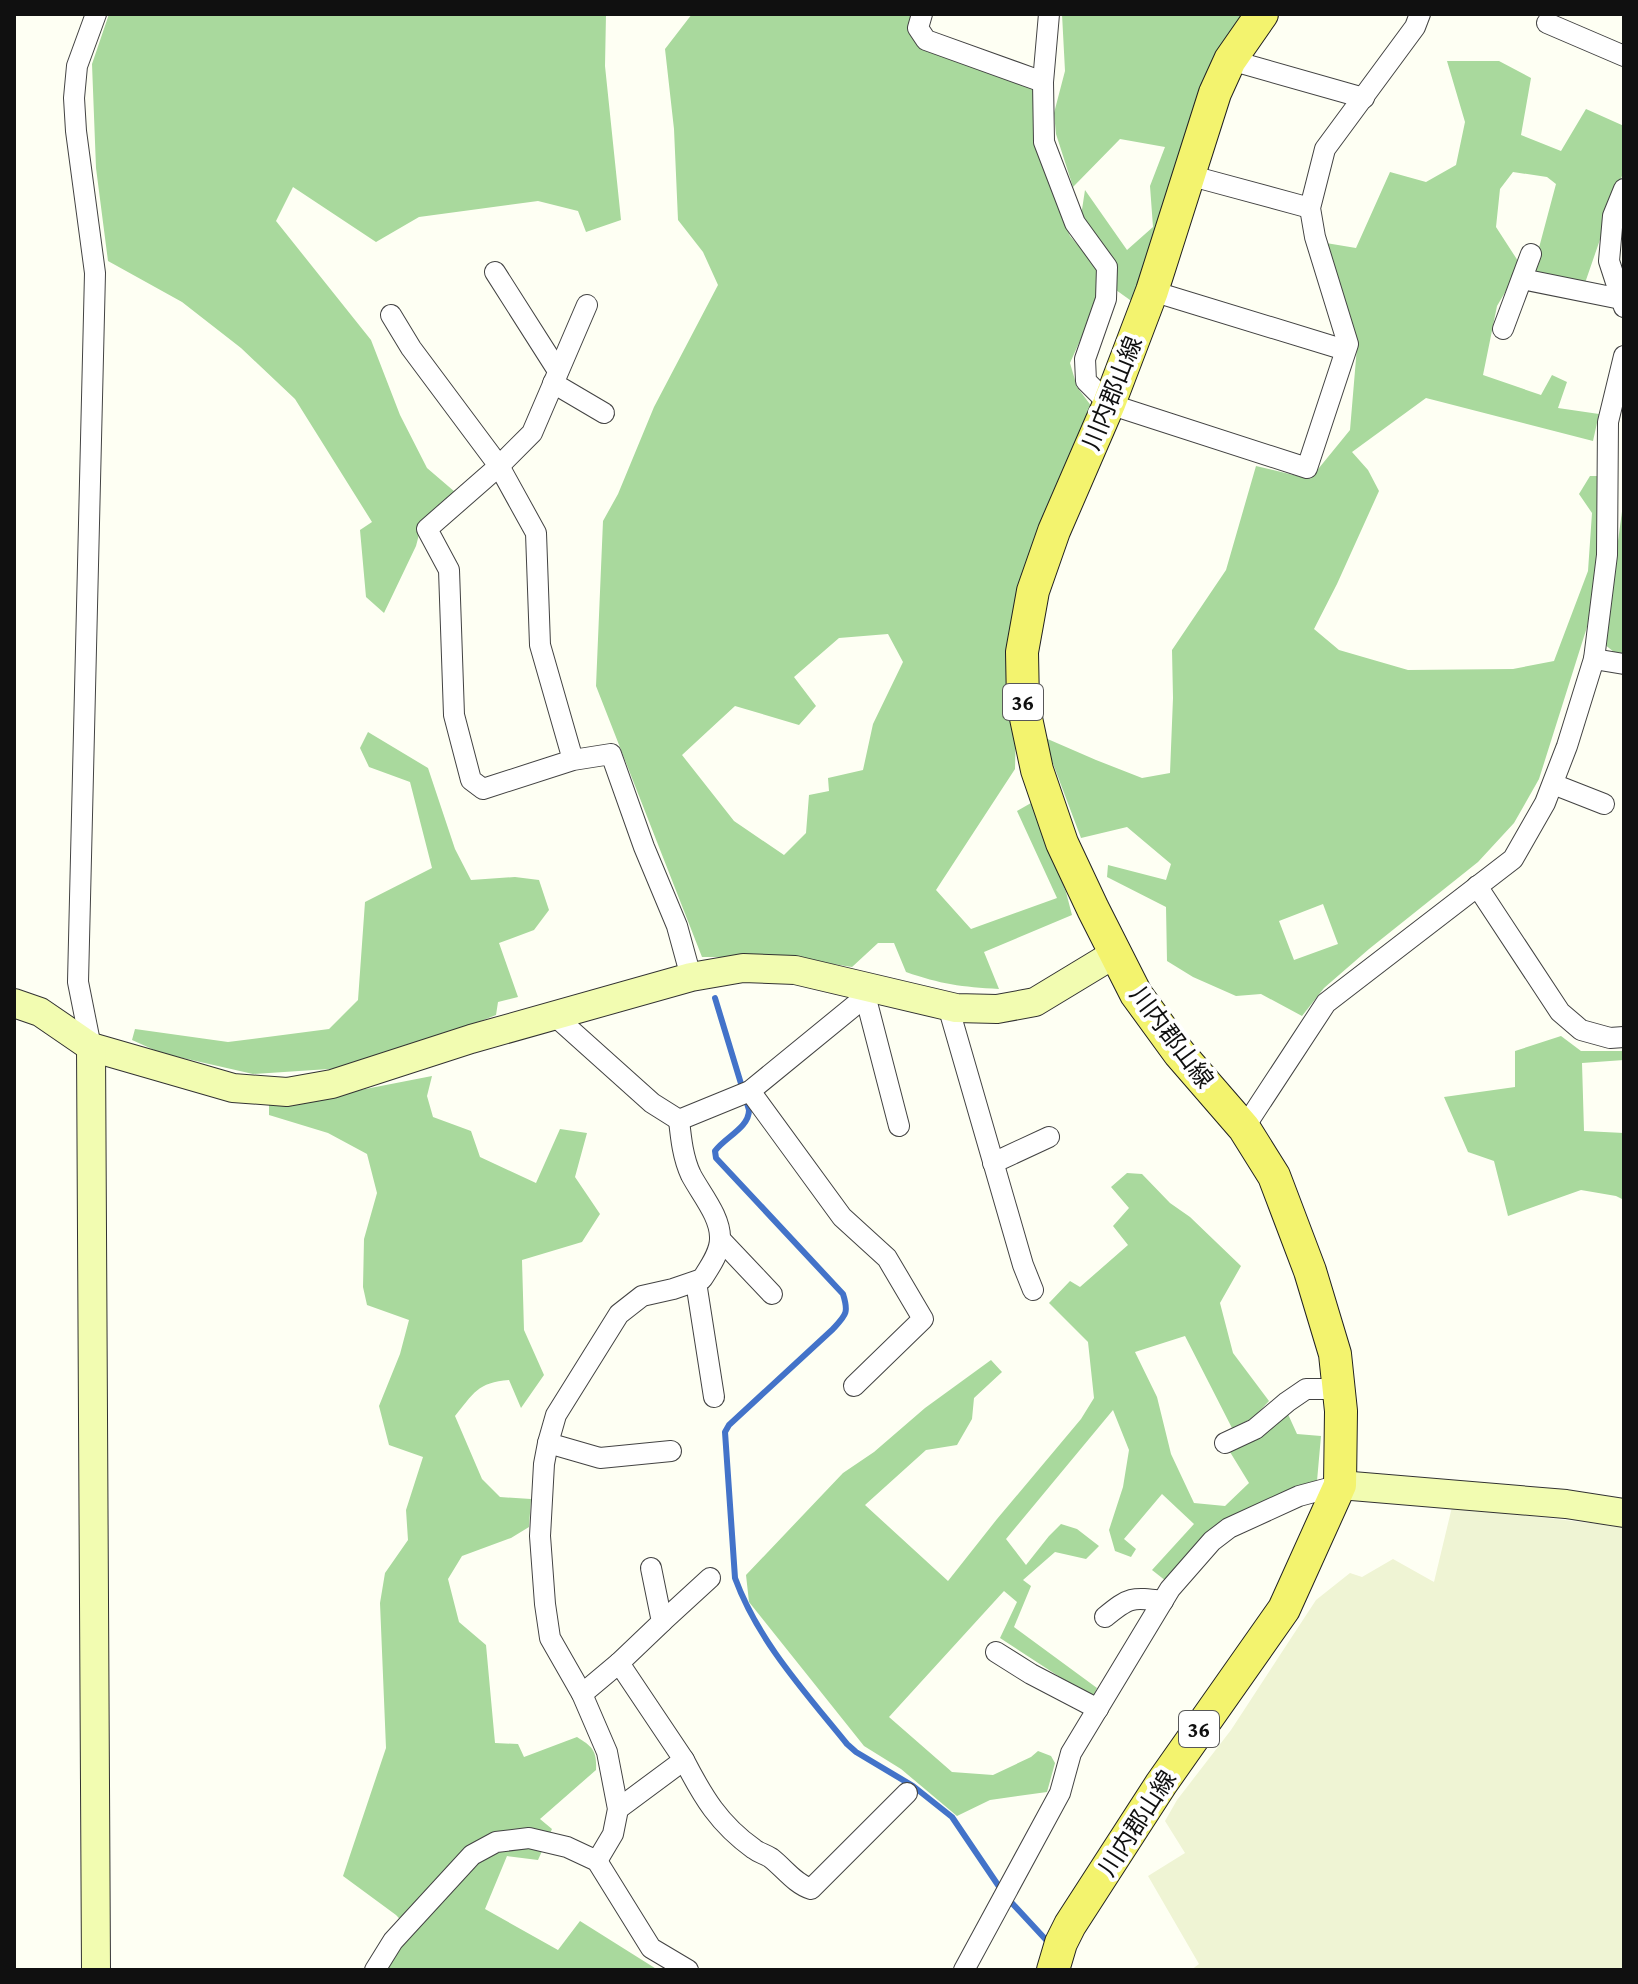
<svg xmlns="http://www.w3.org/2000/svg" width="1638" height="1984" font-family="'Crimson Pro','Noto Sans JP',serif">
<rect width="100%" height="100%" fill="#fefff3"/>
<path fill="#eff4d4" d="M1452,1507L1624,1527V1970H1191L1199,1964L1148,1876L1185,1853L1165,1821L1177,1800L1231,1730L1316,1600L1350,1573L1362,1577L1393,1559L1434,1582Z"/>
<g fill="#a9d99d" fill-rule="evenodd">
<path d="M109,14H606L605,66L621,220L586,232L578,211L538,201L419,217L376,242L293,187L276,221L371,340L400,415L427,468L455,492L421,527L416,546L384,613L366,597L360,530L372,522L295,399L241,348L182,302L108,261L96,168L92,64Z"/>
<path d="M692,14H919L913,39L1035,89L1040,161L1070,236L1098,268L1099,298L1070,363L1077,387L1095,411L1037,548L1016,728L1015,769L936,890L971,929L1057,898L1017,811L1031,803L1066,892L1072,915L984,952L999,989C962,987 940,984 906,972L894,943H878L852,967L788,957H702L596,686L603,521L618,494L654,407L718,285L703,252L678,220L674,129L665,49ZM888,634L903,662L873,724L863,770L828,778L829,791L809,795L806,833L784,855L734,821L682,755L735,706L799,725L816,706L794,677L839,638Z"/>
<path d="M1062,14H1251L1137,305L1116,290V264L1081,216L1085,190L1127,250L1153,227L1150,186L1165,147L1120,139L1073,187L1056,134L1054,113L1065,71Z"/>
<path d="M1447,61H1499L1531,78L1521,135L1561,151L1586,109L1624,126V170L1585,283L1532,274L1556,184L1547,177L1513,172L1500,189L1496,227L1518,261L1510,284L1497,306L1483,375L1541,395L1552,375L1567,382L1558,408L1599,414L1593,441L1426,398L1352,452L1368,470L1379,491L1337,584L1314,629L1339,650L1408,670L1513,669L1554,661L1588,571L1592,513L1579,494L1590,476H1597L1601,493L1599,564L1587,627L1539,779L1514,823L1478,862L1369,949L1324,988L1302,1016L1261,994L1236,996L1193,977L1167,961L1166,907L1107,877L1108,865L1166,880L1171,864L1127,827L1081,838L1043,737L1096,760L1142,778L1170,773L1173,698L1172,650L1226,570L1256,466L1310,479L1350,430L1357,347L1326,243L1356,248L1390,172L1426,182L1456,165L1465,122ZM1323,904L1338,944L1294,960L1279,921Z"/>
<path d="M1624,497V653L1614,652L1604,644Z"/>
<path d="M368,732L428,768L455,849L471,880L515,877L539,880L549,910L534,930L499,943L518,997L498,1002L496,1015L461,1029L344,1068L253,1074L161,1053L132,1040L135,1029L228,1042L329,1029L358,1000L365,902L432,868L410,782L369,767L360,748Z"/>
<path d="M1561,1036L1581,1051H1624V1060L1582,1063L1584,1131L1624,1133V1200L1616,1196L1581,1190L1508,1216L1494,1161L1468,1152L1444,1097L1515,1087V1051Z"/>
<path d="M432,1076L427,1096L433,1117L471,1131L480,1157L536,1183L560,1129L587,1133L575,1177L600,1214L582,1242L522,1260L524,1330L544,1375L521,1408L509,1380C478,1382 473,1394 455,1416L482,1479L500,1497L531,1499L529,1527L511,1538L462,1556L448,1579L459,1622L486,1645L495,1743L518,1744L524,1757L577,1737C593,1747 597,1751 596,1770L540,1819L552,1829L538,1860L507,1856L485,1909L558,1950L580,1921L658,1970H386L411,1931L396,1915L343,1876L386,1748L380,1603L385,1573L408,1540L406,1510L423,1457L389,1445L379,1406L400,1354L409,1320L367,1305L363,1287L364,1239L377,1193L367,1154L328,1133L269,1115V1102L345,1093Z"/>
<path d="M1127,1173L1142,1174L1170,1203L1190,1217L1241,1266L1220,1303L1233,1353L1269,1401L1253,1418L1232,1428L1185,1336L1135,1352L1157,1397L1171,1454L1194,1503L1225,1506L1249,1483L1230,1452L1266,1431L1287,1412L1297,1434L1321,1436L1317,1481L1214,1526L1166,1581L1152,1570L1194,1524L1162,1494L1124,1539L1136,1549L1131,1557L1115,1551L1109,1530L1123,1487L1129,1450L1113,1410L1006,1539L1026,1565L1049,1536L1061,1524L1077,1529L1099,1546L1086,1559L1055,1552L1023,1580L1031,1586L1014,1627L1097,1688L1092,1698L1000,1638L1017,1602L1004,1591L889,1717L952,1772L993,1775L1031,1757L1038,1751L1051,1756L1055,1763L1047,1792L990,1800L957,1816L901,1769L864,1746L749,1602L746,1575L843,1473L874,1452L925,1408L991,1360L1002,1372L974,1398L972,1419L957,1445L926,1450L865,1505L948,1581L997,1519L1081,1419L1094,1398L1088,1342L1049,1303L1070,1281L1080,1287L1128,1245L1113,1226L1129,1208L1111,1187Z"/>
</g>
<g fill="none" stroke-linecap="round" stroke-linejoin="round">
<g stroke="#4373c9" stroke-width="6">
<path d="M715,998L749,1110C749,1128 725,1137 715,1151L716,1158L843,1294C849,1313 846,1315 833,1329L729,1425L725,1432L735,1578C758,1641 805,1692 847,1744L856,1752L913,1786L952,1817L1000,1888"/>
<path d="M1011,1902L1048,1942"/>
</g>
<defs>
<g id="street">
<path d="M922,14L918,28L926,40L1043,82"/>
<path d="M1049,14L1043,82L1044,142L1075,223L1107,267L1106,299L1085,359L1086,381L1109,404L1307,468L1348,344L1315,237L1310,208L1325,149L1415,27L1420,14"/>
<path d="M1547,23L1624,56"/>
<path d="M1230,60L1364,98"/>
<path d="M1188,175L1310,208"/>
<path d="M1624,189L1613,216L1609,261L1624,307"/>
<path d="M495,272L558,371"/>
<path d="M1522,279L1621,299"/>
<path d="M1152,291L1345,350"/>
<path d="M391,315L411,348L499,466L532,433L587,305"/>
<path d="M1503,329L1531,254"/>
<path d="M553,383L604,413"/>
<path d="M1594,659L1624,664"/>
<path d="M573,760L540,645L536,533L499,466L427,529L449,570L454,715L471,780L483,789L573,760L611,754L644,847L677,926L691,977"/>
<path d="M1553,784L1604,804"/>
<path d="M1477,886L1560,1012L1581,1030L1610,1038L1624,1037"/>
<path d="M865,995L899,1126"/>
<path d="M948,1006L1023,1265L1033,1290"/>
<path d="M555,1016L652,1103L679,1120"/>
<path d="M91,1047L78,982L95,273L76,131L74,98L77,66L96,14"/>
<path d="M750,1091L842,1217L887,1258L923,1319L854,1386"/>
<path d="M679,1120L750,1091L876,988"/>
<path d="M1244,1128L1326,1003L1513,859L1545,803L1567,746L1594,659L1607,555L1608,422L1624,356"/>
<path d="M993,1163L1049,1137"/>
<path d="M720,1239L772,1294"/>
<path d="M696,1282L714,1397"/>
<path d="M548,1443L600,1458L671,1451"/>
<path d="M1225,1443L1255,1429L1287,1402L1306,1389H1338"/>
<path d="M1105,1617C1129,1597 1132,1597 1163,1601"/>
<path d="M662,1622L710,1578"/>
<path d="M996,1652L1031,1674L1098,1709"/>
<path d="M619,1663L662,1622L651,1568"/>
<path d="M582,1694L619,1663L684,1760L618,1809"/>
<path d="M684,1760C703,1797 719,1824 754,1849C759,1853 765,1854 771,1858C784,1868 795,1884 811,1889L907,1793"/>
<path d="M597,1861L613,1834L618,1809L607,1752L582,1694L550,1638L545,1604L540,1536L544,1464L548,1443L556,1415L619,1314L642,1296L673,1289L702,1279C709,1268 720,1253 720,1239C721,1217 701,1194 691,1175C683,1158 681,1139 679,1120"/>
<path d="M375,1970L393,1941L472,1855L496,1842L529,1838L567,1847L597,1861L651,1948L688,1970"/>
<path d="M964,1970L1060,1793L1071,1753L1170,1589L1212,1541L1229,1528L1299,1496L1340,1485"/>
</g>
<g id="secondary">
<path d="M14,1003L40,1012L91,1047L233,1088L287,1092L332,1084L471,1039L691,977L743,968L795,970L956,1008L997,1009L1035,1002L1116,953"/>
<path d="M91,1047L96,1970"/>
<path d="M1340,1485L1566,1504L1624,1513"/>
</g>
<path id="primary" d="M1053,1970L1061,1943L1070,1925L1161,1784L1284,1609L1340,1485L1341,1411L1335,1354L1310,1271L1274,1176L1244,1128L1179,1053L1136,994L1093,909L1062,843L1037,770L1023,704L1022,652L1033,591L1054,531L1109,404L1152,291L1215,93L1230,60L1262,14"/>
</defs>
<use href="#street" stroke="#434343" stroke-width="22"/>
<use href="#secondary" stroke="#323232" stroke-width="30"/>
<use href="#primary" stroke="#212121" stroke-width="34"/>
<use href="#street" stroke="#fff" stroke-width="20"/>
<use href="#secondary" stroke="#f2fcb1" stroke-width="28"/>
<use href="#primary" stroke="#f3f36e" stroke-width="32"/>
</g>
<g text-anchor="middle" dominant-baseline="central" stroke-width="8" stroke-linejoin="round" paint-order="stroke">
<g fill="#fff" stroke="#585858" stroke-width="2">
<rect x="1003" y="684" width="40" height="36" rx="6"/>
<rect x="1179" y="1711" width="40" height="36" rx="6"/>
</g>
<g font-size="22" font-weight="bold" fill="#101010">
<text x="1023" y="702">36</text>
<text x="1199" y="1729">36</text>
</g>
<g font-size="24" fill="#101010" stroke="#fff">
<text transform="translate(1112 393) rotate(-68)">川内郡山線</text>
<text transform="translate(1172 1037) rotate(53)">川内郡山線</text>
<text transform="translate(1137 1823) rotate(-57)">川内郡山線</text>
</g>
</g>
<rect width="1638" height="1984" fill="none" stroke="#101010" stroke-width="32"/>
</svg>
